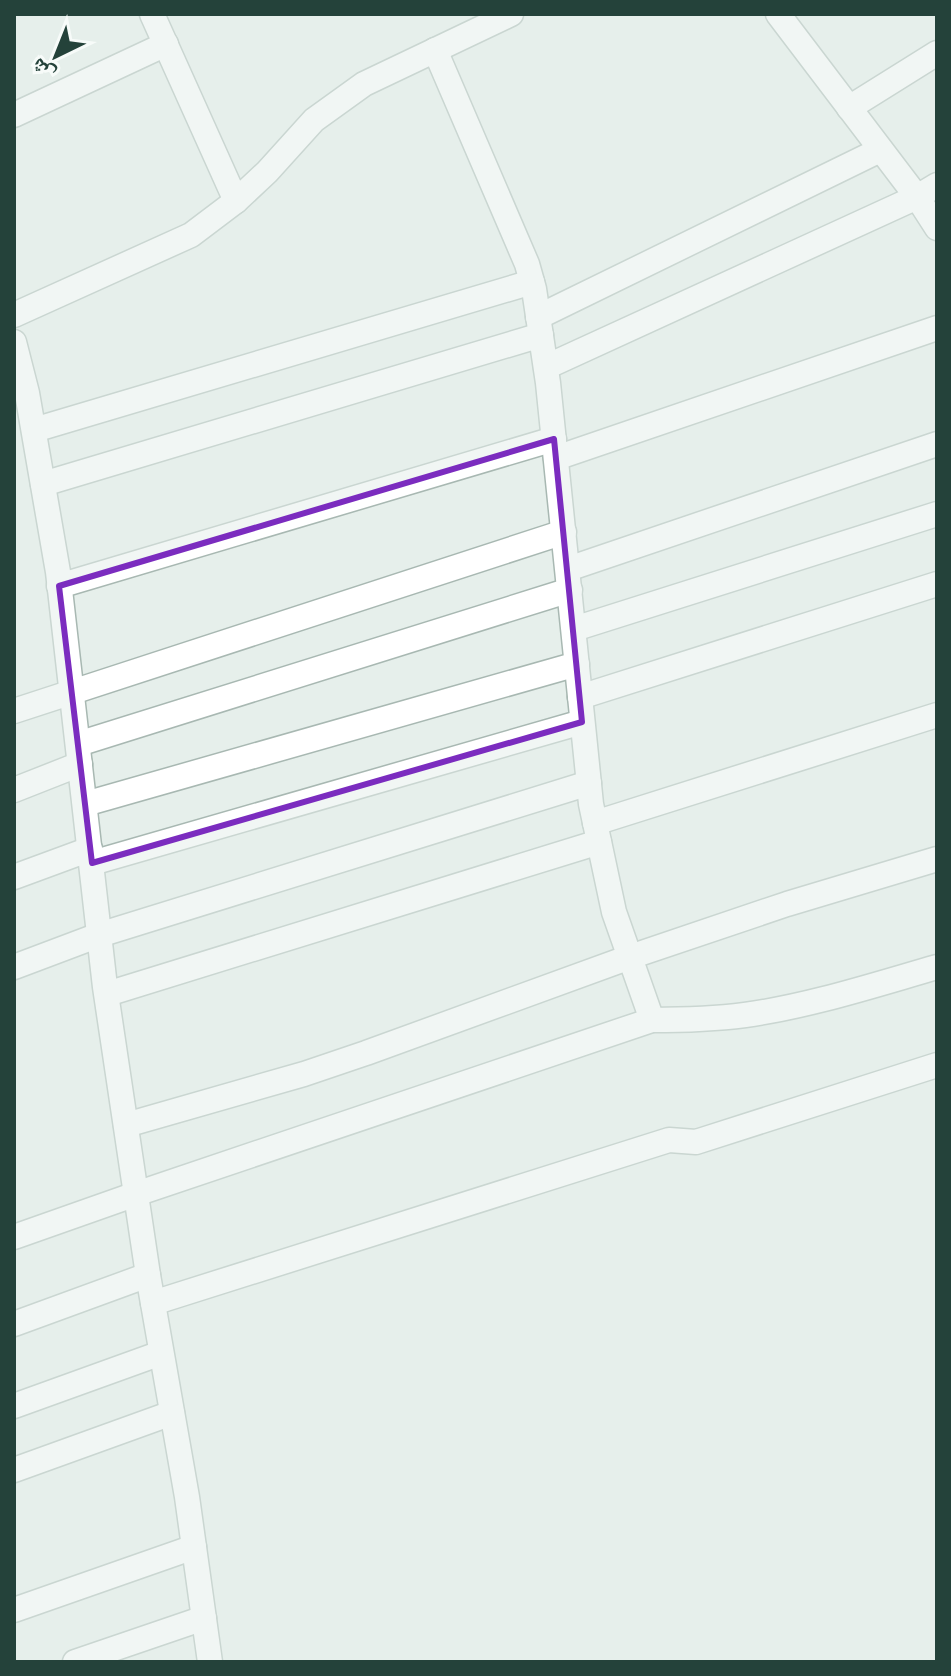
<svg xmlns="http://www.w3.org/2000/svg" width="951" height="1676" font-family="'Asap Condensed','Noto Naskh Arabic',sans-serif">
<rect width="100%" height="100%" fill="#e6efeb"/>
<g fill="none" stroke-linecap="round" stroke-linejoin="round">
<defs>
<g id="minor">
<path d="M152,14L236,201"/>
<path d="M778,14L917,197L937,228"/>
<path d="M435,50L527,264L534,289L548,383L591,804L614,912L652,1020"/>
<path d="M849,108L937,53"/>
<path d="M14,115L166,44"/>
<path d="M14,315L191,235L236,201L267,172L314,120L364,84L511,14"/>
<path d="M538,317L880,150"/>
<path d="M14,342L27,393L58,572L105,987L148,1275L187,1497L210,1662"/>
<path d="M546,367L917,197L937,185"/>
<path d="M34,430L532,282"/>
<path d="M556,458L937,328"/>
<path d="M43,484L541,335"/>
<path d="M568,569L937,444"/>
<path d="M59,586L554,439"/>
<path d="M574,629L937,514"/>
<path d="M580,697L937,584"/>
<path d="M14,711L564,532"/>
<path d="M78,744L570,590"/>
<path d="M14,790L80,764"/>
<path d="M85,804L577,664"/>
<path d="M595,823L937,715"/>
<path d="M92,863L582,722"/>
<path d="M14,877L90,849"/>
<path d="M14,967L99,935L589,783"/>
<path d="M107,994L599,842"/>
<path d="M126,1125L304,1074L366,1053L630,957L787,904L937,859"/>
<path d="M14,1237L136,1194L652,1020C683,1020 714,1019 745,1015C810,1006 874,985 937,967"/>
<path d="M153,1303L669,1140L696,1142L937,1065"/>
<path d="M14,1324L148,1275"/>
<path d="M14,1406L161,1353"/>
<path d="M14,1470L172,1413"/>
<path d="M14,1610L194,1547"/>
<path d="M75,1662L204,1618"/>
</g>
</defs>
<use href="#minor" stroke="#a8b8b2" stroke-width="27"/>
<use href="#minor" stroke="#fff" stroke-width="24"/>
</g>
<path d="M0 0H951V1676H0ZM554,439L582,722L92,863L59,586Z" fill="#e6efeb" fill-opacity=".55" fill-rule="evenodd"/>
<path fill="none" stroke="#7b2cbf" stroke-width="6" stroke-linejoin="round" d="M554,439L582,722L92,863L59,586Z"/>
<rect width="951" height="1676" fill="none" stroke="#24423a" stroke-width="32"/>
<g transform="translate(56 56) rotate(223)" stroke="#f7fbf9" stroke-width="6" paint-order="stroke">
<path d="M0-6L14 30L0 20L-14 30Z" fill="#24423a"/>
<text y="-12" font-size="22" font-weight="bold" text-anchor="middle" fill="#24423a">ش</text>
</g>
</svg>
